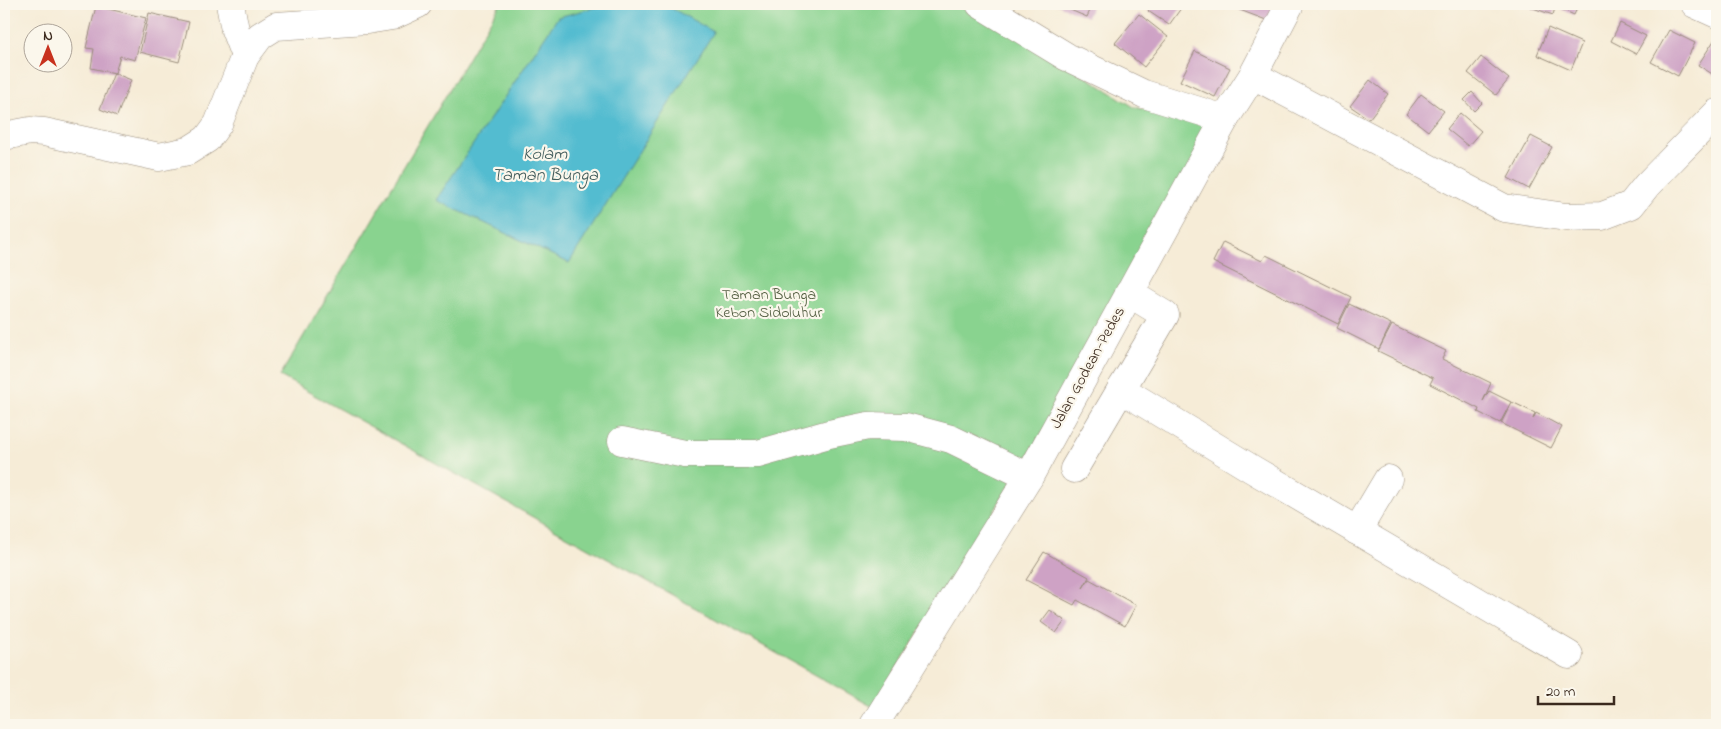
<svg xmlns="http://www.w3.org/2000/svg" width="1721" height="729" font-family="'Indie Flower',sans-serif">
<rect width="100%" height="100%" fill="#fbf7ec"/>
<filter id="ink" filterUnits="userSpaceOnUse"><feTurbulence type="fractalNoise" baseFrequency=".02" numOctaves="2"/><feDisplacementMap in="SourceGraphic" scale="10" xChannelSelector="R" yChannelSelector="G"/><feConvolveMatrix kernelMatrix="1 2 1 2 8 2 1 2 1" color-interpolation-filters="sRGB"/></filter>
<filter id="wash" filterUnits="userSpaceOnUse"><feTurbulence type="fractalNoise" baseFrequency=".0096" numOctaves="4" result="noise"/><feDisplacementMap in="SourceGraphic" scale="20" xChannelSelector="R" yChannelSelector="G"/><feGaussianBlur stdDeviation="1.12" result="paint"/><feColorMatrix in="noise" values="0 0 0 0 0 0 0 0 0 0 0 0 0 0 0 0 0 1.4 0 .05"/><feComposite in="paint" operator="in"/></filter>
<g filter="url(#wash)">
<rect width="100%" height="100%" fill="#f6ecd7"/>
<path fill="#89d38f" stroke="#627e56" d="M500,4H971L1134,107L1229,130L873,707L280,376Z"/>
<path fill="#53bcd0" stroke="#477377" d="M608,4H664L714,32L569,263L436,200L558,17Z"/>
<g id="blocks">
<g fill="#cea2c5">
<path d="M1056,4H1093L1087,17Z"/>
<path d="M1153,4H1184L1169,25L1148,11Z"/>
<path d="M1224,4H1281L1274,23Z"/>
<path d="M1531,4H1556L1553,15L1530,7Z"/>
<path d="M1564,4H1579L1574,15L1561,9Z"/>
<path d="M96,6L146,18L135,60L120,56L115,73L91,68L94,49L86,48Z"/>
<path d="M149,13L189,22L179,62L140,52Z"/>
<path d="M1139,14L1168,37L1144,67L1115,43Z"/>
<path d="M1620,23L1646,36L1636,54L1611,41Z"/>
<path d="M1548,28L1582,43L1571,70L1537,55Z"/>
<path d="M1669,30L1695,43L1678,76L1651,62Z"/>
<path d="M1717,36V77L1698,65Z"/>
<path d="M1195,51L1230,68L1215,97L1180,81Z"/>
<path d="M1481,57L1509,79L1496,95L1468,73Z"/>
<path d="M114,73L131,80L117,116L100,109Z"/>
<path d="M1370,80L1388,94L1369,119L1350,106Z"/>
<path d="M1472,92L1482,103L1474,111L1464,100Z"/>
<path d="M1421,94L1444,111L1428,131L1406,114Z"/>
<path d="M1460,113L1481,131L1468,146L1447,129Z"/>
<path d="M1531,136L1552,147L1529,189L1508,178Z"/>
<path d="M1223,242L1262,261L1266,255L1351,297L1338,324L1213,262Z"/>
<path d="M1349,304L1391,324L1379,349L1337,328Z"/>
<path d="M1392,325L1446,351L1442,359L1491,383L1483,401L1489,391L1511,402L1500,423L1478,412L1479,409L1430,384L1433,378L1378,351Z"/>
<path d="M1512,402L1535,413L1533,419L1536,413L1562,427L1551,448L1501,423Z"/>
<path d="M1044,552L1089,577L1083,588L1089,579L1136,605L1125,626L1077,600L1074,605L1026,580Z"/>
<path d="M1050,610L1065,621L1056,633L1041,622Z"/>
</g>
</g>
</g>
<g filter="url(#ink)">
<use href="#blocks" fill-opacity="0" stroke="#988b7a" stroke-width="1"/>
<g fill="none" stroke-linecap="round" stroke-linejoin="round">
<defs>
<g id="minor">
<path d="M230,4L235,30L245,56"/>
<path d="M980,4L1067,57L1144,94L1225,119"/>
<path d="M1695,4L1717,14"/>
<path d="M1253,75L1504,208L1566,217L1602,216L1631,205L1647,185L1717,113"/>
<path d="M4,136L30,131L44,132L159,157L188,151L207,139L218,124L245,56L260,36L276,26L367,20L392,16L418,4"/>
<path d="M1121,389L1252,469L1569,655"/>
<path d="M622,441L685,454H758L829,434L868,426L906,427L951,439L1029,477"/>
<path d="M1074,469L1165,315L1129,293"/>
<path d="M1357,531L1388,479"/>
<path d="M874,725L1029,477L1225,119L1253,75L1290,4"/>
</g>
</defs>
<use href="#minor" stroke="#988b7a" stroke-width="29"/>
<use href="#minor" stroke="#fff" stroke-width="28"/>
</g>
</g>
<g text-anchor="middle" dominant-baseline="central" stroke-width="4.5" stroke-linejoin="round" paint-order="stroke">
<g font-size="16" fill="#525d40" stroke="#fbf7ec">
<text x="769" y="295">Taman Bunga<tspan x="769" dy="18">Kebon Sidoluhur</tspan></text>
</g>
<g font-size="16" fill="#3b2a1e" stroke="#fbf7ec">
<text transform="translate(1088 368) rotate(-61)">Jalan Godean-Pedes</text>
</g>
<g font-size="18" font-style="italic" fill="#435d5c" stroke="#fbf7ec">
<text x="545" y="155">Kolam<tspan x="545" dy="21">Taman Bunga</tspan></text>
</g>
</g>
<rect width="1721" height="729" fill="none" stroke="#fbf7ec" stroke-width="20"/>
<g transform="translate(48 48)"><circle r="24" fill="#fbf7ec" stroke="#aea59a"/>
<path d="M0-4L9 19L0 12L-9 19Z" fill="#c8321e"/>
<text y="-8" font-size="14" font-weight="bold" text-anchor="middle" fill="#3b2a1e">N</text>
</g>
<path d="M1538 696v8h76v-8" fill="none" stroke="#3b2a1e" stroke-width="2.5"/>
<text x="1546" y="696" font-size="15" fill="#3b2a1e" stroke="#fbf7ec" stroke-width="4" paint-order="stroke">20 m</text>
</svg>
